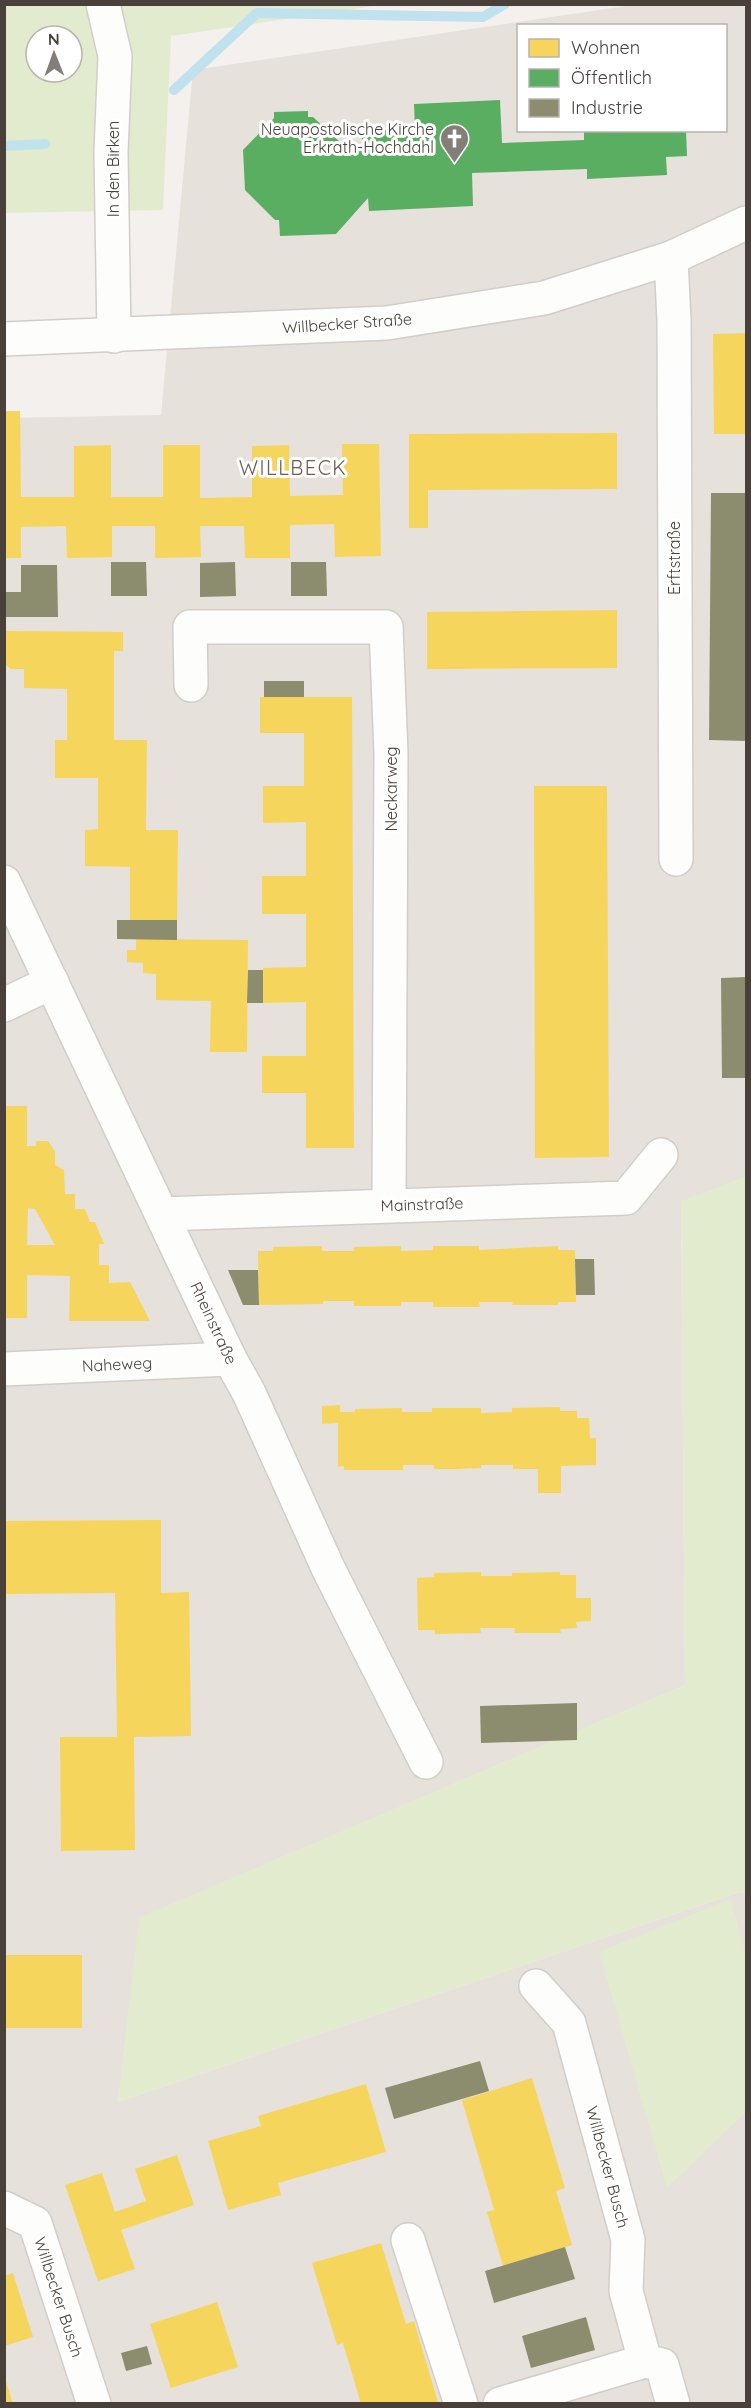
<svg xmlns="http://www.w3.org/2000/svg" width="751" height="2408" font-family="Quicksand,sans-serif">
<rect width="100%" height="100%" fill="#f3f0ed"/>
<path fill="#e6e1db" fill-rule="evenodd" d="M633,5H746V1177L681,1202L685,1685L140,1918L118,2102L743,1891L746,1901V2403H5L4,418L161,415L193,70ZM518,26H726V130H518Z"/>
<g fill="#e3ebcf" fill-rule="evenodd">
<path d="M4,5H381L171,36L163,210L5,213ZM36,36H72V72H36Z"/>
<path d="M746,1177V1901L743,1891L118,2102L139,1918L685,1685L681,1201Z"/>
<path d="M731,1899L746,1957V2112L667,2188L599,1952Z"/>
</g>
<g fill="#f6d55c" fill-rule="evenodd">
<path d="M746,333V434H714L713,334Z"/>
<path d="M4,411H20L21,497H74V446L111,445V497H163V445H200V498L252,497V446L289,445L290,496L343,495L342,444H379L381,556L335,557L334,524L290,525V558H245L244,526H200L201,557L155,558V526H112V557L67,558L66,526L21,527V558H4Z"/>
<path d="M617,433V489L428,490V528H409V434Z"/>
<path d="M617,610V668L427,669V612Z"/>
<path d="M4,631L123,632V651H114V740H147L146,830H178L177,920H130V867L85,866V830L98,829V778H55V740H67V689L24,688V669H11L4,664Z"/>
<path d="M260,697H352L354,1148H306V1093H262V1056H306V1002L263,1003V968L306,967V914H262V876H306V822L263,823V786H304V733H260Z"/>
<path d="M534,786H607L609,1157L535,1158Z"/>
<path d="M136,939L248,940L247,1052H210L211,1001L156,1000V974L143,973V963L127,962V950H136Z"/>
<path d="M4,1106H27V1146H36V1141H48L55,1152V1165L64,1170L65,1194H75V1209H85L90,1222H95L104,1244H99V1265H109V1283L130,1282L150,1321H69L70,1276L27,1275V1318H4ZM28,1208L35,1209L55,1245H27Z"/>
<path d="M322,1246V1251H354V1247L401,1246V1251L433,1250V1246H479V1250L558,1246V1250H575L576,1302H558V1305H512L513,1302H479L480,1307H433V1302H401V1306H354V1301H323V1304L259,1305L258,1251H273V1247Z"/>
<path d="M340,1405V1412H355V1409L402,1408V1412H432V1408H481V1413L512,1412V1408L560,1407V1411H577V1418H589L590,1438H596V1465L561,1466V1493H538V1469H513V1465H481V1468L457,1469H434V1465H403V1470H344V1466L338,1467V1423L322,1424V1406Z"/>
<path d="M161,1520V1593L189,1592L191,1736L134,1737L135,1850L61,1851L60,1737H117L115,1593L4,1594V1521Z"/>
<path d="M481,1572V1576H512V1573L560,1572V1575H576V1598H591V1621L576,1622L577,1628L560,1629L561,1633H514L515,1628H480L481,1633L435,1634V1630H418L417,1578L434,1577V1573Z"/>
<rect x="4" y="1955" width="78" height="73"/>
<path d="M532,2078L565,2188L556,2191L572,2245L503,2266L487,2212L494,2210L462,2100Z"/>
<path d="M366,2084L386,2152L278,2183L281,2195L228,2210L208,2141L261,2126L258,2116Z"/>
<path d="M177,2155L194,2205L121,2230L135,2269L98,2281L65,2185L102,2173L115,2212L146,2201L135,2169Z"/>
<path d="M381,2243L406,2324L414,2321L438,2402L432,2404H361L343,2343L337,2345L312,2263Z"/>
<path d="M13,2273L33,2337L4,2346V2276Z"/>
<path d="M217,2302L238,2367L171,2388L150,2324Z"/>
<path d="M4,2378H5L13,2404H4Z"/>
</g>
<path fill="#5aae61" d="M500,100L502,143L584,140V130H686L687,156L666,157L667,175L587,179V169L472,173L473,206L369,211L368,198L336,234L280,236L279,220H275L245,190L243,150L274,118V112L308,111V117H313L342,144V151L362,150V131L415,129L414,104Z"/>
<g fill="#8c8c6e">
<path d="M711,493H746V741L709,740Z"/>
<path d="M111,562H146L147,596H111Z"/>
<path d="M235,562L236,596L200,597V563Z"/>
<path d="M291,562H326L327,596H291Z"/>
<path d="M21,565H57L58,617H4V592H21Z"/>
<rect x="264" y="681" width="40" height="16"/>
<path d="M117,920H177V940L117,939Z"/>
<path d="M248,970H263V1003H247Z"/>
<path d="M746,977V1078H722L721,978Z"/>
<path d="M575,1259H594L595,1295H576Z"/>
<path d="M228,1270H258L259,1305H243Z"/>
<path d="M577,1703V1740L481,1743L480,1706Z"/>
<path d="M480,2061L489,2091L394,2119L385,2088Z"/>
<path d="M565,2247L575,2279L494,2303L485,2271Z"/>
<path d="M586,2317L595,2350L531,2368L522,2336Z"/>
<path d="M147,2346L152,2364L126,2371L121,2353Z"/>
</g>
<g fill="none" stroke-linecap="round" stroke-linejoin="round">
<g stroke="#c0e1ee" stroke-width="10">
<path d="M174,90L257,13L483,17L505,4"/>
<path d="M4,146L45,144"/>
</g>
<defs>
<g id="minor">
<path d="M103,4L115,56L111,152L114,336"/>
<path d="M671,258L674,321L676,859"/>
<path d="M4,339L387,323L544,298L671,258L746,223"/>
<path d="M191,685L190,627H386L391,754L389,1205"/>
<path d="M4,882L230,1359L249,1393L328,1568L426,1762"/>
<path d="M4,1005L52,982"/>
<path d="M162,1214L626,1198L661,1155"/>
<path d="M4,1369L230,1359"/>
<path d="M536,1986L569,2023L628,2240L626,2291L645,2361L662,2365L673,2404"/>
<path d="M4,2208L35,2223L94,2404"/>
<path d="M408,2240L461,2404"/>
<path d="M500,2404L645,2361"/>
</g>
</defs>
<use href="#minor" stroke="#d1ceca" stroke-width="36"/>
<use href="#minor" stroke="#fdfdfc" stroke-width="33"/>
</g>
<defs>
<symbol id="church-pin" viewBox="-11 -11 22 30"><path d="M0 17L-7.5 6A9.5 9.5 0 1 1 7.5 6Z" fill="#847e78" stroke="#fff"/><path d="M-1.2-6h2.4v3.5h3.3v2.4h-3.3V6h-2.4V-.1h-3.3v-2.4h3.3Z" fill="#fff"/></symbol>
</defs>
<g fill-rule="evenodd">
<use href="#church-pin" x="438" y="122" width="33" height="45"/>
</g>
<g text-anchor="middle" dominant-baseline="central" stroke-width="6" stroke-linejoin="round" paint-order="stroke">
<g font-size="16" fill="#494139" stroke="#fff" text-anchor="end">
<text x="434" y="129">Neuapostolische Kirche<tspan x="434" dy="18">Erkrath-Hochdahl</tspan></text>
</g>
<g font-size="16" fill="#494139" stroke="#fff">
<text transform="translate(113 169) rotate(-90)">In den Birken</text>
<text transform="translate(347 323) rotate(-4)">Willbecker Straße</text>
<text transform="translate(674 558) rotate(-90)">Erftstraße</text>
<text transform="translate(391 789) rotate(-90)">Neckarweg</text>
<text transform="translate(422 1204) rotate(-2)">Mainstraße</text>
<text transform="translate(214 1323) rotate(65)">Rheinstraße</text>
<text transform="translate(117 1364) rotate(-3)">Naheweg</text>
<text transform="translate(608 2167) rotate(75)">Willbecker Busch</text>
<text transform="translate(59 2297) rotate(72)">Willbecker Busch</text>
</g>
<g font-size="20" letter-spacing="1.5" fill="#6b5d50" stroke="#fff">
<text x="293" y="467">WILLBECK</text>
</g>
</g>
<rect width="751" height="2408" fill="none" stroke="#494139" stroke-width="12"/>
<rect x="517" y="24" width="210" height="108" fill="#ffffff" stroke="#b6b3b0" stroke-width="1.5"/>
<rect x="529" y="39" width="30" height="18" fill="#f6d55c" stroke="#b6b3b0" stroke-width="1.5"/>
<text x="571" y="54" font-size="18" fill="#494139">Wohnen</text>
<rect x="529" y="69" width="30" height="18" fill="#5aae61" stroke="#b6b3b0" stroke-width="1.5"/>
<text x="571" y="84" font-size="18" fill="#494139">Öffentlich</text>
<rect x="529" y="99" width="30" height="18" fill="#8c8c6e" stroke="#b6b3b0" stroke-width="1.5"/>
<text x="571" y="114" font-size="18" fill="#494139">Industrie</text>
<g transform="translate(54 54) rotate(359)"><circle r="28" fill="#ffffff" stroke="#b6b3b0" stroke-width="1.5"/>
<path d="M0-4.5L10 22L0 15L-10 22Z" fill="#847e78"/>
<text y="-9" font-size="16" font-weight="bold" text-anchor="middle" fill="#494139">N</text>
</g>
</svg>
